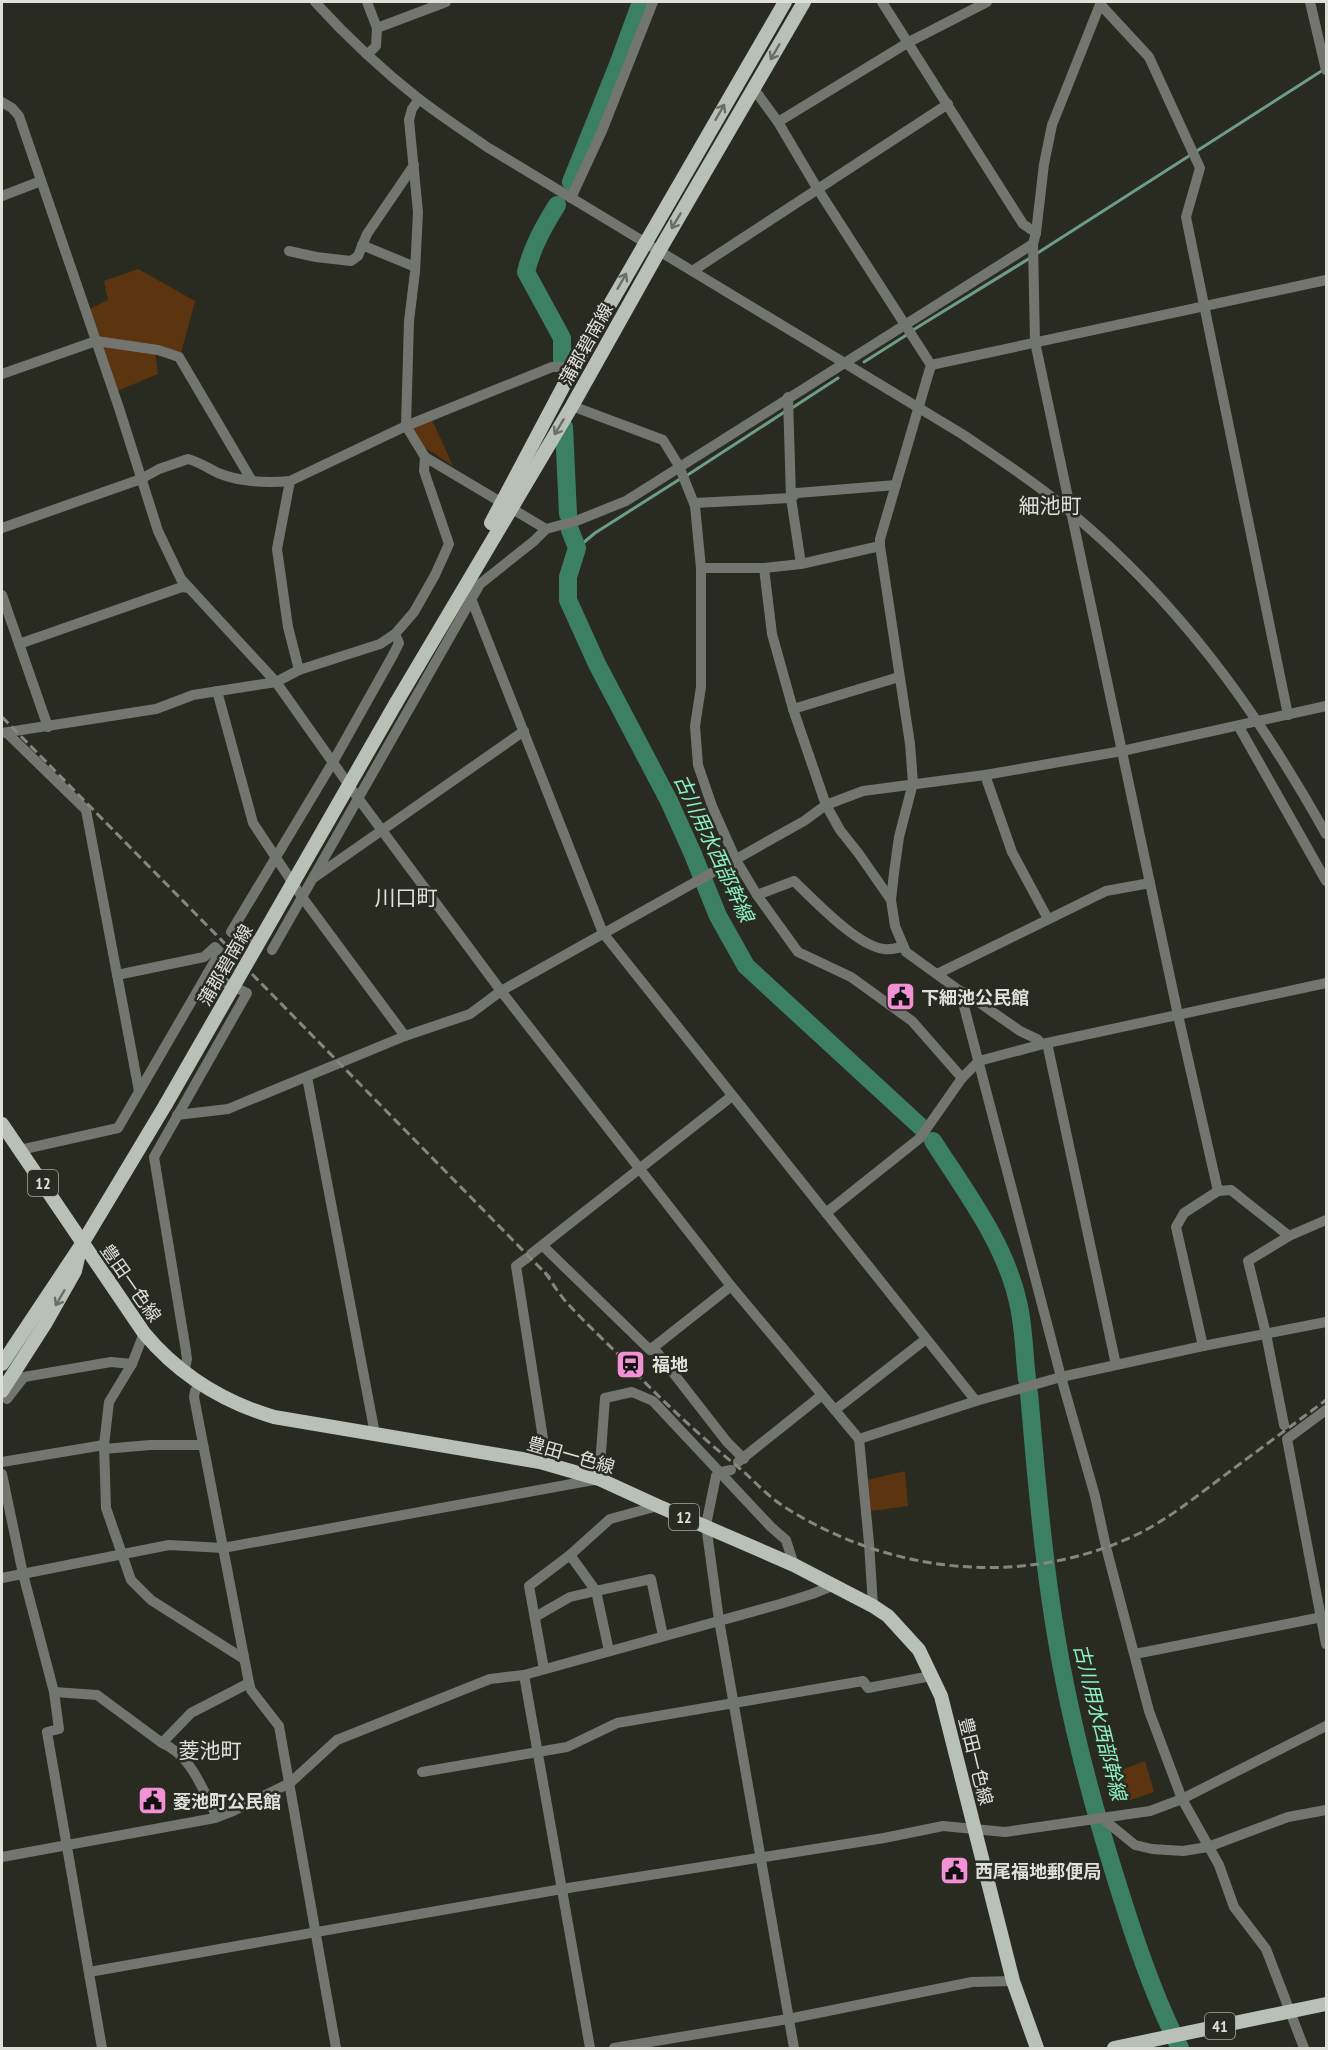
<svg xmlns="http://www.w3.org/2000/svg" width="1328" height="2050" font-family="'PT Sans Narrow','Noto Sans JP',sans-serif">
<rect width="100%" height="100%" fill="#2a2b20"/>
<g fill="#5d3410">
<path d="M138,269L195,301L181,353L100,337L90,309L108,300L104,281Z"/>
<path d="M99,345L155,353L158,374L117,391Z"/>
<path d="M432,420L453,466L420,444L411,428Z"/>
<path d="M905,1471L908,1506L871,1511L868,1480Z"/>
<path d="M1145,1761L1154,1792L1127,1801L1121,1770Z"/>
</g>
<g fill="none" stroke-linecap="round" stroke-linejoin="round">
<g stroke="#6d9d86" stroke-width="3">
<path d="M1036,254L1323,70"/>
<path d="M913,330L1030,258"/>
<path d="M864,362L908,334"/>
<path d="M792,408L838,378"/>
<path d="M686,476L786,411"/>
<path d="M577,548L595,533L680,479"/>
</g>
<g stroke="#3c8063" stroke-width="18">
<path d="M571,182L619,62L641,2"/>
<path d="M557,205C544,226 532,247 526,272L562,338V362"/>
<path d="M564,427L568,514"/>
<path d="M570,530L577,548L568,577V600L597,664L669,801L692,852L718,916L746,966L922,1128"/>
<path d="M933,1141C965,1191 1005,1243 1018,1302C1024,1327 1024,1354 1027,1379"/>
<path d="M1029,1393C1035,1461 1040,1528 1050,1596C1063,1691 1087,1787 1116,1879C1134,1937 1153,1995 1180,2048"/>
</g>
<g stroke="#727570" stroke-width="10">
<path d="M315,2C346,36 382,70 419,99C441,116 464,131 487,147L962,434C996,457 1030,479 1062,505C1176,598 1255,707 1326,834"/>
<path d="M367,2L377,28L376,46L368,54"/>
<path d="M882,2L1023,224L1036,233"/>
<path d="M1101,2L1052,125L1044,164L1036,233L1033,244L1035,342L1178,1015L1218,1191"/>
<path d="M1310,2L1326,70"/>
<path d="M1100,4L1149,57L1200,168L1186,217L1288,715"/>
<path d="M377,28L446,2"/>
<path d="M754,89L778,122L817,188L931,365L880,539V546L910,744L913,783L899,837L894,873L891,900L895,926L906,952L960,991L1061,1377L1095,1496L1106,1547L1149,1711L1182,1799L1219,1865L1234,1907L1266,1949L1304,2048"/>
<path d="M2,102L12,108L19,116L119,408L158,531L181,579L276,682L358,798L501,991L731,1286L859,1439L869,1543L873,1606"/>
<path d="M778,122L909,42L987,2"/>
<path d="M2,196L41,181"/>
<path d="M571,198L602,131L653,2"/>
<path d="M362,245L415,267"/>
<path d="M289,251L316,257L351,261L358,256L367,234L414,165"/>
<path d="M694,270L948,104"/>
<path d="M931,365L1326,280"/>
<path d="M2,374L96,341L158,350L179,357L252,481"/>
<path d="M788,397L791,498L801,564"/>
<path d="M572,406L663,440L679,466L695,506L701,568V687L695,726L698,765L712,806L736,860L757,895L794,881C814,900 857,946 884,949C890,950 897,948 903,947"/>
<path d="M425,457L546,529"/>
<path d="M290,481L277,549L288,627L299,670"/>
<path d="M694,503L791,498L797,493L896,485"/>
<path d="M2,528L141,479L159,469L188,459C199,462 208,468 218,473C240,482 267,483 290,481L406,426L552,367H568L572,370"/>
<path d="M701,568H764L801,564L880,546"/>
<path d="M764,568L772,634L793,709L826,805L840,830L859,854L891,900"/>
<path d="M2,595L48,727"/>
<path d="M472,601L603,933L976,1401"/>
<path d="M19,644L182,587L189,588"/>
<path d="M217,691L253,823L302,897L405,1036"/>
<path d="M793,709L899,677"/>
<path d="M1239,727L1326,881"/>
<path d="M2,733L156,709L193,695L276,682L299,670L380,644L395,634L414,612L435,575L449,544L424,471L425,457L406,426L409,321L415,272L418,212L409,120L412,109L419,99"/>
<path d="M7,733L86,810L139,1091"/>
<path d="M985,775L1012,852L1048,919"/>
<path d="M315,877L524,731"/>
<path d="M757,895L798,952L851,977L912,1021L962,1078"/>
<path d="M251,940L231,932L333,762L393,655L399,643L395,634"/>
<path d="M272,950L480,584L534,541L546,529L576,521L626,501L1033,244"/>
<path d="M937,974L1106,891L1150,883"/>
<path d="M960,991L964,992L1020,1031L1037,1039L1042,1044"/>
<path d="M1047,1043L1116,1365"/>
<path d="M307,1077L375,1434"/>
<path d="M177,1115L228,1109L405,1036L470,1014L501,991L804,821L826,805L863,791L985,775L1122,751L1326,706"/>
<path d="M20,1150L118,1128L220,952L215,947L204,957L117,975"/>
<path d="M826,1213L920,1138L962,1078L979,1061L1047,1043L1326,983"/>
<path d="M543,1246L650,1350L731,1286"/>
<path d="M531,1254L732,1096"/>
<path d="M527,1258L516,1266L547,1464"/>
<path d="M144,1333L132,1364L109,1402L104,1445L106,1508L131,1580L151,1600L244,1659"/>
<path d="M1203,1346L1176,1227L1184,1213L1218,1191L1231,1190L1289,1236"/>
<path d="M653,1347L727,1442L744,1459"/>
<path d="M184,1373L187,1359L185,1345L154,1157L247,993L207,974"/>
<path d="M200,1385L195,1391L194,1397L249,1683L251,1690L279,1726L336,2048"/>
<path d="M7,1399L24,1377L111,1362L132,1364"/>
<path d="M835,1410L926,1339"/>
<path d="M1326,1410L1287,1439L1326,1644"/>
<path d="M1284,1425L1266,1334L1248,1261L1289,1236L1326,1220"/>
<path d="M859,1439L976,1401L1061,1377L1203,1346L1326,1322"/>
<path d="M104,1449L150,1445H203"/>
<path d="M2,1462L104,1445"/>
<path d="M738,1462L822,1395"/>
<path d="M731,1470L721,1472L716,1476L706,1525L719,1620L794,2048"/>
<path d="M2,1474L23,1574L54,1692L59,1729L47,1732L102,2048"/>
<path d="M570,1555L596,1591L651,1579L663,1636"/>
<path d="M2,1578L169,1545L223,1548L599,1479L605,1398L632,1392L653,1401L771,1527L786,1540L794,1565"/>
<path d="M535,1617L570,1597L596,1591L609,1651"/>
<path d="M1135,1654L1322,1617"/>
<path d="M544,1669L529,1586L570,1555L610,1519L658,1506"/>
<path d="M524,1675L590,2048"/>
<path d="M54,1692L97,1695L162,1743L191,1713L249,1683"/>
<path d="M162,1743C192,1756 202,1789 217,1817"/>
<path d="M422,1772L567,1747L617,1723L863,1681L868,1688L931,1676"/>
<path d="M1102,1818L1135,1845L1152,1849L1183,1851L1208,1847L1288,1817L1326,1810"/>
<path d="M2,1857L215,1818L233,1811L290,1783L337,1740L490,1679L524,1675L780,1604L812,1594L832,1586"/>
<path d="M89,1972L562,1889L884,1838L943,1826L1005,1832L1150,1811L1182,1799L1326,1726"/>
<path d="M614,2048L788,2019L972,1982L1013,1981"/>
</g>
<g stroke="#b9c1b7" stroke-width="14">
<path d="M491,523L572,370L785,2"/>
<path d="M396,703L572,406L659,251L804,2"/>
<path d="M2,1124L144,1333C179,1375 223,1402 274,1417L540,1462L599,1479L658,1506L794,1565L873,1606L888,1616L919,1650L941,1696L1013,1981L1037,2048"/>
<path d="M2,1364L82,1244L166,1104"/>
<path d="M2,1391L45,1324L75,1271L80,1249"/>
<path d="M1114,2048L1326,2004"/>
</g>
<g stroke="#85867d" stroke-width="3" stroke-dasharray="9 4.5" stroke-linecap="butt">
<path d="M2,717L240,959"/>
<path d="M252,974L550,1278"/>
<path d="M545,1272C553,1284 560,1296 570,1306C590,1328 613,1348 633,1370C668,1407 705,1440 744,1472C756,1483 769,1497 783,1506C889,1574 1023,1589 1138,1534C1166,1520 1192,1500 1217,1481C1253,1454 1290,1427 1326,1400"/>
</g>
<path stroke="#b9c1b7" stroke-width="14" d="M166,1104L396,703"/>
</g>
<defs><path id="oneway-shaft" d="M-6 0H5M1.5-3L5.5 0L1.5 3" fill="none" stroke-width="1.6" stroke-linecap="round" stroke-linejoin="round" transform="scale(1.5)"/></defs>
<g stroke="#6a6e64">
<use href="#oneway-shaft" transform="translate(775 52) rotate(120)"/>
<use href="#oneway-shaft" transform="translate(720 112) rotate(-60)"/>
<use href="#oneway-shaft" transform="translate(676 221) rotate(121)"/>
<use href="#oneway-shaft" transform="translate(622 281) rotate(-60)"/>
<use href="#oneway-shaft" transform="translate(559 427) rotate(121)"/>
<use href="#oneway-shaft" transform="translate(60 1298) rotate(120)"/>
</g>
<defs>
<symbol id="civic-square" viewBox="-11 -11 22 22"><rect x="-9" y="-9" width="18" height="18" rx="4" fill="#f391d6" stroke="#2a2b20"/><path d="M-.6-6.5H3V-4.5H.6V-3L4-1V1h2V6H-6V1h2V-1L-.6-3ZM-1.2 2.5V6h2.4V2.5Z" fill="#111"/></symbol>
<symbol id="station-square" viewBox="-11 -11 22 22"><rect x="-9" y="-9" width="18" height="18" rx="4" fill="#f391d6" stroke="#2a2b20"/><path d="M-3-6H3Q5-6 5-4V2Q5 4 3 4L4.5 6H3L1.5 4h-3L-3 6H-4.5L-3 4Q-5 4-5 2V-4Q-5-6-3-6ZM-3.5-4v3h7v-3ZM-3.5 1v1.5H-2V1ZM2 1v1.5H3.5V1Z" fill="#111"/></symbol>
</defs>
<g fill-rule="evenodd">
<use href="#civic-square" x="884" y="980" width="33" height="33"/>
<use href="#station-square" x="614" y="1348" width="33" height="33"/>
<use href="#civic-square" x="136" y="1784" width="33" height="33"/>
<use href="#civic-square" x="938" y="1854" width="33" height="33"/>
</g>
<g text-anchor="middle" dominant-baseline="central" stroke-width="5" stroke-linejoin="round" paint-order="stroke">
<g fill="#2a2b20" stroke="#a9aaa2" stroke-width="1.5">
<rect x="28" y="1170" width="30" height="26" rx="4.5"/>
<rect x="669" y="1504" width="30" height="26" rx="4.5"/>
<rect x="1205" y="2013" width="30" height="26" rx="4.5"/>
</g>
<g font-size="16" font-weight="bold" fill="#dfe0d9">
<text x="43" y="1183">12</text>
<text x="684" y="1517">12</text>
<text x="1220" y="2026">41</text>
</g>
<g font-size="18" fill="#dfe0d9" stroke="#2a2b20">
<text transform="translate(586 344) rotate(-61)">蒲郡碧南線</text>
<text transform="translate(225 965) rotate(-60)">蒲郡碧南線</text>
<text transform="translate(131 1283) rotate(55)">豊田一色線</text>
<text transform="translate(571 1455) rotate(16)">豊田一色線</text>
<text transform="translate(976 1761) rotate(76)">豊田一色線</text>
</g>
<g font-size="18" font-weight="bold" fill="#dfe0d9" stroke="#2a2b20" text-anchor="start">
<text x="921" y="997">下細池公民館</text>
<text x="652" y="1364">福地</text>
<text x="173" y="1801">菱池町公民館</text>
<text x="975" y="1871">西尾福地郵便局</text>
</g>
<g font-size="20" font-style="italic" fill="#8cf0c3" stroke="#2a2b20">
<text transform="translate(714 848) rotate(65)">古川用水西部幹線</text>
<text transform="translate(1100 1722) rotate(76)">古川用水西部幹線</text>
</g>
<g font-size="21" fill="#dfe0d9" stroke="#2a2b20">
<text x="1050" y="505">細池町</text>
<text x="406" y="897">川口町</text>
<text x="210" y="1750">菱池町</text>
</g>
</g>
<rect width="1328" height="2050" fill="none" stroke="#dfe0d9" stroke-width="6"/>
</svg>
